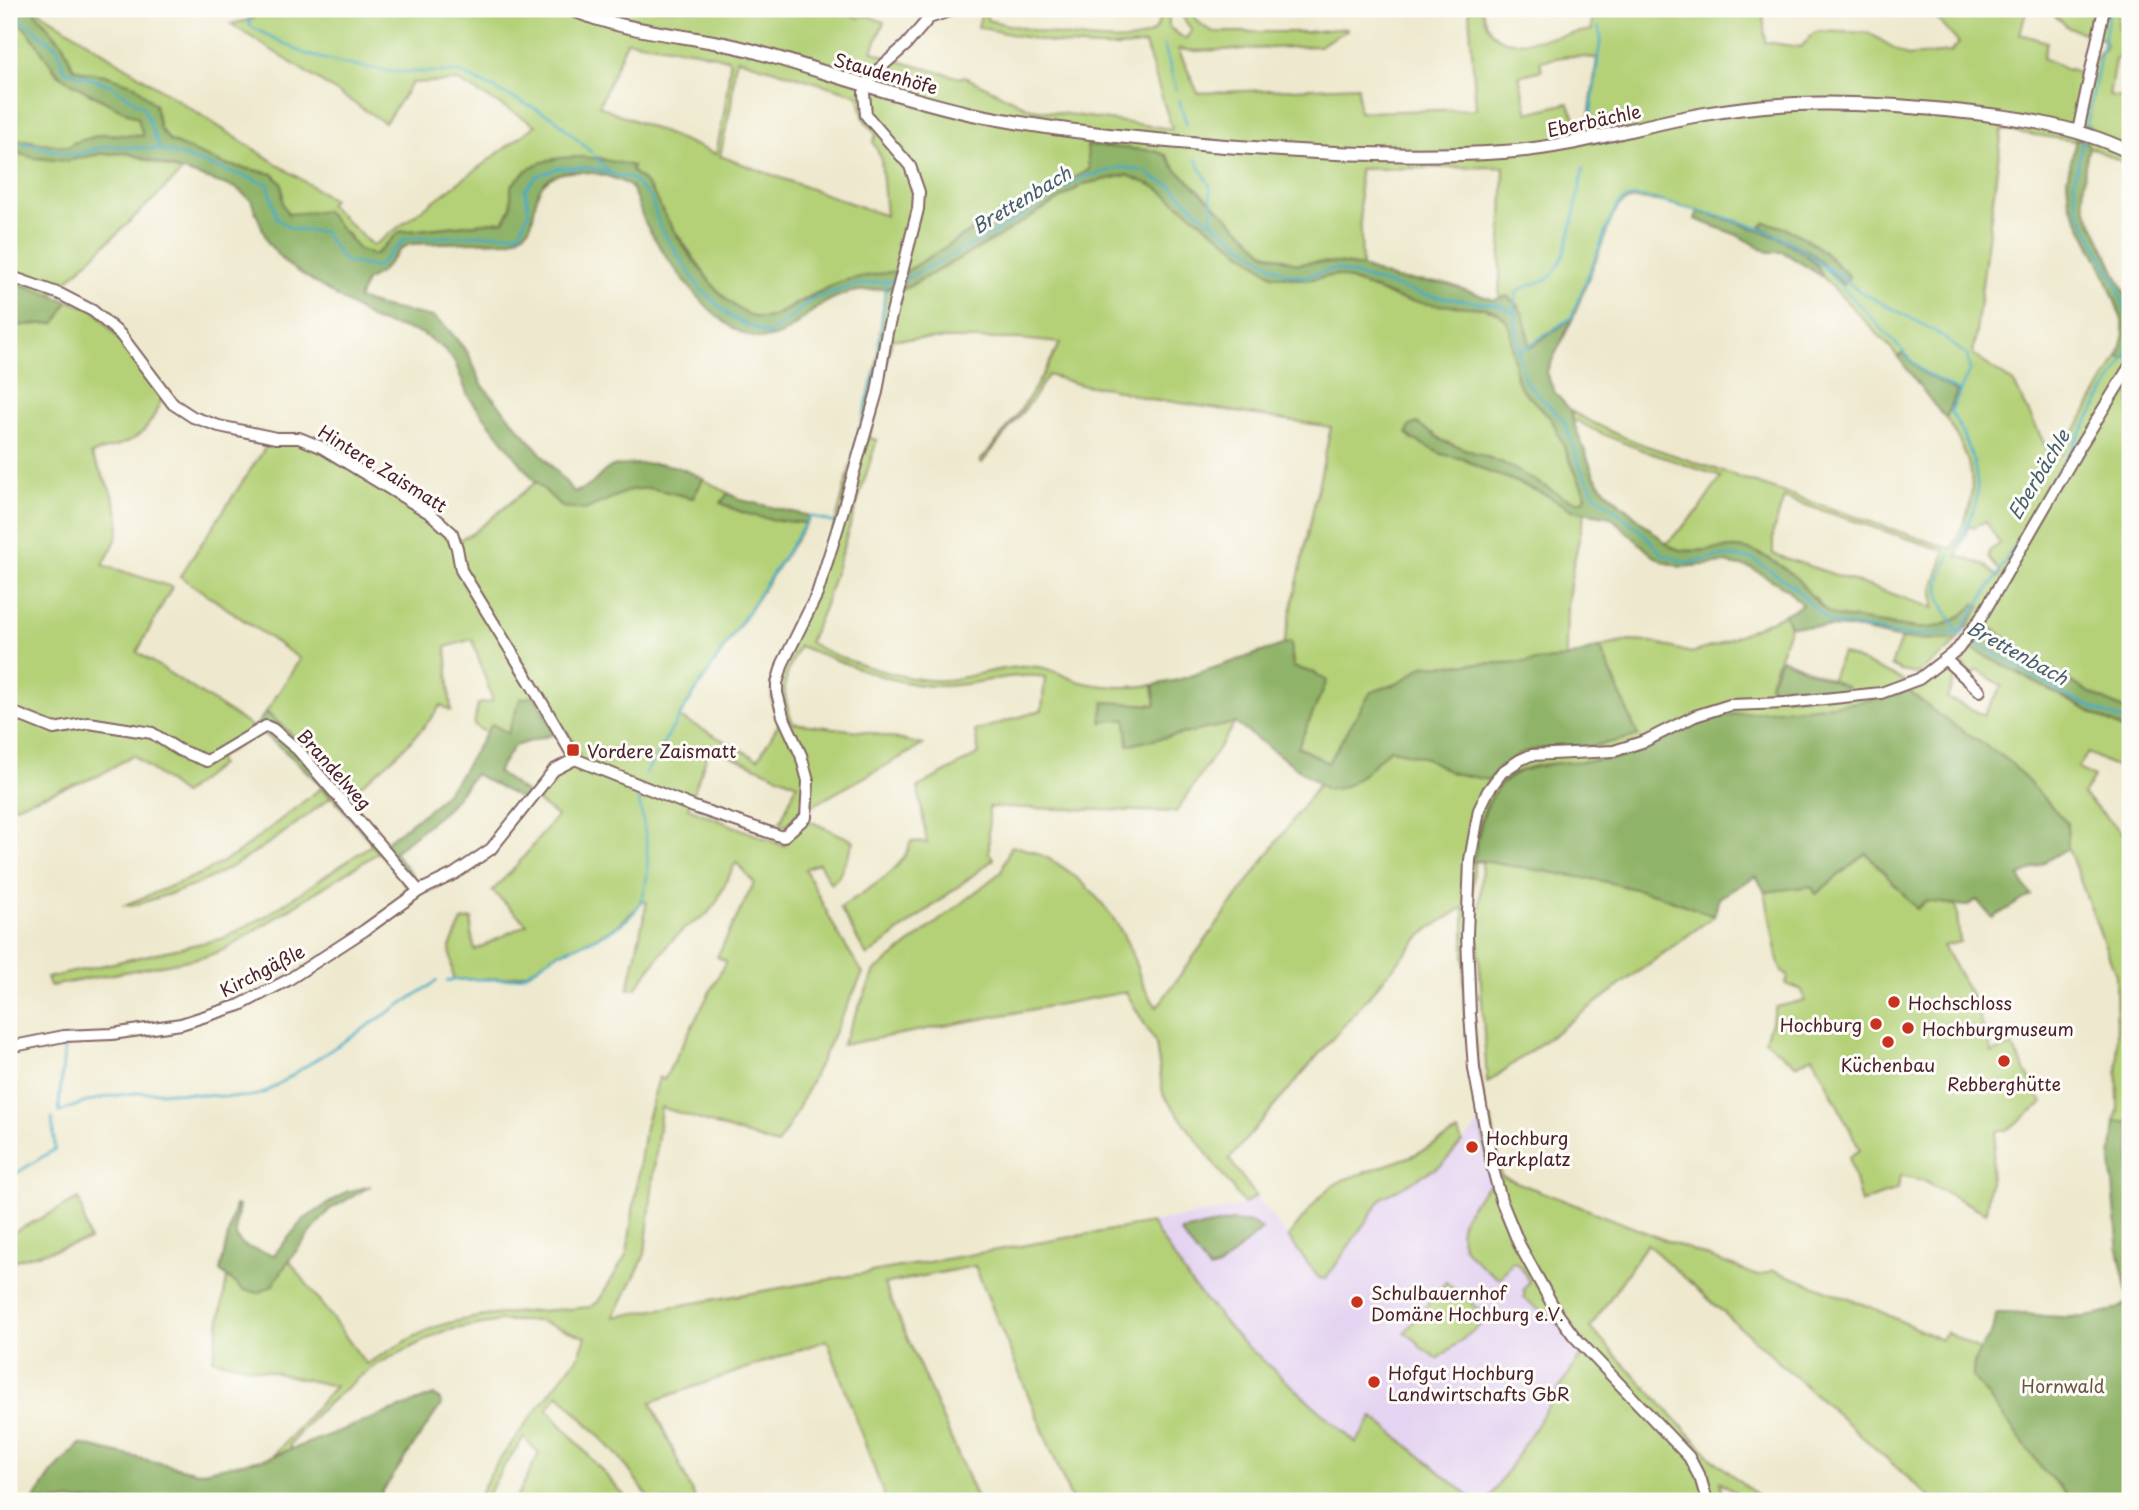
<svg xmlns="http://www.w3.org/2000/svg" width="2139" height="1510" font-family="'Playpen Sans',sans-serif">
<rect width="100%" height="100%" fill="#fdfcf7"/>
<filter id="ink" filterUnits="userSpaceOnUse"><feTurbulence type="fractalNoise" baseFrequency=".0143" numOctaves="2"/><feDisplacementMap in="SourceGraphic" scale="14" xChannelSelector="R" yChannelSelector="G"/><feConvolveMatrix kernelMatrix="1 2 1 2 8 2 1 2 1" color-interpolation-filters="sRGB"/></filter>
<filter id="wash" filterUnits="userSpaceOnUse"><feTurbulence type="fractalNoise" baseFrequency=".00686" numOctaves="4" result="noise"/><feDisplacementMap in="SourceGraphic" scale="28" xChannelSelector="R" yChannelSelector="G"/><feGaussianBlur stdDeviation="1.57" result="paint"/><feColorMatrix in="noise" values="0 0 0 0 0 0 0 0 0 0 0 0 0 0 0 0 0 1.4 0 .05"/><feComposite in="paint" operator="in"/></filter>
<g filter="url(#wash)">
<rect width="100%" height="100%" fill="#eee9ce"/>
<path fill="#e4d3f1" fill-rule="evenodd" d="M1480,1123L1493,1185L1584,1350L1488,1501H1475L1373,1418L1356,1443L1239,1339L1192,1285L1151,1223L1239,1207L1256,1196L1318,1278L1326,1279L1382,1198L1443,1164ZM1446,1282L1486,1321L1473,1331L1420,1343L1405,1332Z"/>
<g fill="#b4d178" stroke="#7f7852" stroke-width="2" fill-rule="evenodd">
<path d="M36,9L333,200L329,205L373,246L536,125L458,81L412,83L385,123L231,24L253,19L255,9H593L618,18L622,9H837L859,18L866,15L884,22L872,51L894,60L961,78L963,76L1031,109L1172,129L1145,44C1090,54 1031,39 978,27L982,11L974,9H987V20C1022,28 1122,53 1151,33C1160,27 1159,18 1161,9H1169V27L1185,39L1192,31L1182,16L1180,9H1190C1196,20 1202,28 1215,32H1306L1347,28V30L1319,46L1196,51L1178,49L1198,93L1358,86L1359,112L1476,109L1469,9H1482C1490,49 1515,44 1547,38C1562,35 1577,33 1592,30L1591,9H1763L1765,42L1801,47L1814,33L1819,31L1869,33L1907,56L1951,52L1959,43L1928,9H2027L2020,34L2047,42L2043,58L2067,70L2070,69L2087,76L2099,52L2104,50L2106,44L2102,39L2069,28L2047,9H2119L2118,30L2130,28V58L2127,47L2121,48L2120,57L2115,60L2109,96L2129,99L2130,96V165L2089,147L2086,142L2090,127L2085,125L2080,140L2075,141L2002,130L1973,355L2014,383L2045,445L2055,457L2062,454L2118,357L2130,356V712C2081,691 2035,661 1992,628L1984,629L1977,636L1967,628L1980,607L1943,626L1927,629L1839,617L1829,615L1815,598L1730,549L1681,551L1666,544L1698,511L1721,477C1673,460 1622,446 1577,421L1573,422L1572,412L1616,434L1644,445L1951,549C1981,497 1978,469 1946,418L1957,392L1920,371L1903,353L1898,357L1890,347L1823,277C1819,268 1816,261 1808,255C1783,236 1654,190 1627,201C1619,204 1617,209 1613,216L1573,318L1529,348L1519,305L1507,296L1499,298L1504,167L1359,169L1362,267L1337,263L1312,262L1298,264L1265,253L1175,168L1166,155L1155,151L1088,145L1090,170L968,233L907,271L841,282L812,295L775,315L763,319L745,314L733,307L712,284L667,219L647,185L631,170L598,157L511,186V207L504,221L399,232L375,255L359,250L347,233L288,214L283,204L282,184L273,174L223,164L170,141L160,129L155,105L135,86L105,75L84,72L73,68L63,44L34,11ZM627,41L696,51L728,59L730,64L725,108L716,154L599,106ZM1568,56L1597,58L1588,124H1578L1568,103L1528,113L1519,76L1542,70L1540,61ZM738,59L858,95L864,119L876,134L873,142L881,158L886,216L720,156L731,106L735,63ZM1762,227L1812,242L1849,276L1843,285L1810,252ZM1784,498L1945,551L1933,589L1934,608L1773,554V532ZM1986,521L2000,544L1989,551V558L2001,573L1998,578L1985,565L1957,556L1969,525L1974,527Z"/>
<path d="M9,17C30,25 42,55 56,72C64,83 122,110 138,118L144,137L103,134L69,147L9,138Z"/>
<path d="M9,151L35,158L66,161L100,154L127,153L182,172L52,295L9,280Z"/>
<path d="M1127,175L1156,187L1272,275L1306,280L1337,275L1403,300L1485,308L1497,312L1505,319L1510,328L1516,379L1521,388L1552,420L1586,496L1583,501H1575L1566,498L1503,463L1443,441L1432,432L1463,459L1548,496L1572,510L1585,512L1573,566L1567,605L1566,658L1526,662L1423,666L1399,683L1371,693L1328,763L1298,747L1315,673L1293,667L1291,643L1284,644L1331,427L1168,401H1156L1109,388L1081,385L1048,375L1032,400L982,463L980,461C1014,423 1037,388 1060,343L1019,339H892L869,438L877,440L824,608L809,642C839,660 912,684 948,680C975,676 1012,664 1038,667C1052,668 1065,677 1078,681C1101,688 1131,688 1153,685L1156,705L1104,702L1126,719L1128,745L1235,723L1176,812L989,807V853L994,859L867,956L840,908C864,891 904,872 911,841L927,843L918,787L979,754L975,731L1042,710L1045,677C1011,672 978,685 944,686C897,688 843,662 799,646C784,677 779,690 793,723L867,732L923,745L799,813L786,826L780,823L797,784L710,747L688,808L784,846C790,836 800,824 812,822L854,841L839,876L831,884L819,863L805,869L838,934L863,973L794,1117L777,1145L661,1107L645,1254C636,1277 623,1296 614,1317L1151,1223L1192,1285L1239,1339L1356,1443L1373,1417L1475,1501H1072L975,1266L884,1284L978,1501H886L827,1340L651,1402L696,1501H651L621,1459L559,1394L547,1409L629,1501H515L539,1453L524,1438L504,1466L484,1501H476L493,1469L522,1429L579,1355L586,1337L539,1321H501L444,1331L377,1364L358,1378L317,1413L290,1444L291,1449L273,1456L335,1386L213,1359L227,1277L243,1290L272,1286L289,1260L366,1364C392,1350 420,1330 449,1323C495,1311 543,1312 590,1307L598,1302L627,1254L645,1127L659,1077L664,1080L726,961L717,957L754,883L736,862L716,903L707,914L684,929L669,943L636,988L628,989L647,902L641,901L638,907L617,926L587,942L556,954L529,972L506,978L453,980L450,947L462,921L472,919L471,932L475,950L527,924L492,891L518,864L557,816L536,800L557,774L580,755L567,731L555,734L520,700L508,733L492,724L486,733L474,725L478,704L493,701L472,639L446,647L451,711L441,705C415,742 383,768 347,796L299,741L266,712L300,659L180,576L271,439L293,435L398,490L459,540L473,533L536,482L562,507L608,498L630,490L650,488L693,498L703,479L728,493L722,503C749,518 776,521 807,523L679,717L758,759L780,722L772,701V679L777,663L810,604L834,528L877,365L885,290L895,286L905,289L990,242L1084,184Z"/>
<path d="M68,301L94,309L164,394C144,441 138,439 91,454C104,480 127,510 116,540C112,548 107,557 103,565L172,587L137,652L260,732L217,759L220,765L183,794L133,755L98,776L9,808V326L56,323Z"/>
<path d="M1785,614L1790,626L1769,685L1847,687L1831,681L1842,653L1903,680L1910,689L1940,672L1949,671L1956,676L1947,698L1984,715L2002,686L1977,670L1973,676L1967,672L1961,660L1969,647L2130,733V774L2088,753L2078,768L2094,777L2083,795L2130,840V1122H2115L2118,1110L2116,975L2068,848L2067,823L1908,690C1858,711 1779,708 1724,716C1690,722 1658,744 1625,755C1591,767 1541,756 1511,775C1493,787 1481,813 1477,834C1474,851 1474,869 1473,887C1468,964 1472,1043 1487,1119L1491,1117L1501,1176L1758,1276L1773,1270L1873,1308L1941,1340L1947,1332L1981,1351L1974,1361L1973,1377L2045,1472L2074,1501H1934L1647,1244L1590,1328L1714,1460L1764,1501H1746L1720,1481L1723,1501H1488L1584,1350L1566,1330L1523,1298L1525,1293L1523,1291L1529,1282L1521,1267L1513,1261L1501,1277H1496C1469,1256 1446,1240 1471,1206C1477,1199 1482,1191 1489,1185H1492L1471,1069L1464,1004V907L1429,929L1416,941L1229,1159L1256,1196L1244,1204L1163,1094L1156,1044L1126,992L842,1045L875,971L1001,872L1011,846C1064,854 1113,905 1132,954C1140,975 1142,989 1157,1007L1319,784L1326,789L1359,778L1370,765L1390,749L1426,758L1452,773L1489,780C1523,738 1547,750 1594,746C1609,744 1623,738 1638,736L1600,647L1628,641L1652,642L1691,653L1717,645Z"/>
<path d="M1901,639L1957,640L1948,651L1917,674L1901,671L1891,666Z"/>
<path d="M321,788L331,797C290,829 248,861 200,883C179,892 155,898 133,906L125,905L205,872L238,853Z"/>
<path d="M371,845L379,852L226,949L204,957L50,986L47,978L51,977L224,938L266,916Z"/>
<path d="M1866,853L1917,908L1925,901L1956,905L1960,942L1943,946L1973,998L1992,1053L2012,1046L2043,1103L2007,1130H1999L1996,1134L1986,1213L1921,1180L1900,1175L1898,1189L1861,1203L1849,1157L1860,1150L1813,1056L1796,1065L1765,1040L1776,1007L1805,1000L1802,990L1786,984L1788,976L1782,971L1778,961L1765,892L1811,886L1816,894Z"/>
<path d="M1482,861L1603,881L1658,895L1714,916L1487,1083L1478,938Z"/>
<path d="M1458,1132L1462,1142L1443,1164L1382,1198L1326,1279L1319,1278L1288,1237L1319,1198L1331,1187L1343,1180L1412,1156Z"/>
<path d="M79,1199L89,1240L9,1262V1234Z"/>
<path d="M1446,1282L1489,1318L1438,1359L1419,1346V1343L1405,1332Z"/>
</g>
<g fill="#8fb368" stroke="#6c694a" stroke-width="2">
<path d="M9,9H36L34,11L63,44L73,68L84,72L105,75L135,85L155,105L160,129L170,141L223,164L273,174L282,184L283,204L288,214L326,211L359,250L375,255L399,232L504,221L511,207V186C517,180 524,171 531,167C563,150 600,158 633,166L631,170C636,175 643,180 647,185C655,194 660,207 666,217C682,245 728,319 763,318C780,318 820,289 840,282C858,276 879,274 898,271L895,286C880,291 864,289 848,293C840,295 830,300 823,304C806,313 793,332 774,337C728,352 667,260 647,226C640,214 638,199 631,187C610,172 555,161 540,189C528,212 543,229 508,241L410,244L401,249L381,272L366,281L358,299L379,306L433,317L447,328L468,353L482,385L574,492C597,487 596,474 613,466C651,463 669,459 703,479L693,498L650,488L630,490L585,510L562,507L533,479L468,396L455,362L444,349L421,333L375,321L285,263L268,243L251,200L236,188L127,153L100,154L66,161L35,158L9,151V138L69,147L73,143L103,134L143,136L138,118C122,110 64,82 56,71C42,55 30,25 9,17Z"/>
<path d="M2076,139L2086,142L2089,147L2085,166L2083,199L2086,209L2130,304V358L2118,357L2124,334L2122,320L2104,272L2069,202L2067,179Z"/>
<path d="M1087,145L1155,151L1166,155L1175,168L1266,253L1298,264L1312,262L1337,263L1362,267L1395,279L1448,284L1494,300L1507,296C1528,312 1525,324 1530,348L1573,318L1546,373L1555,393L1572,412V418L1594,475L1606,491L1671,547C1697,558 1731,540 1758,553C1771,559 1784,567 1795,577C1809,590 1819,612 1839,617C1888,620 1935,648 1975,603L1980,607L1957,640L1901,639L1852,628L1790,626L1785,614L1802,605L1787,589L1751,568L1725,563L1681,567L1664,562L1652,555L1611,517L1572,510L1548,496L1510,479L1488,472L1463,459L1441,454L1412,439L1407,433L1410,426L1417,423L1443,441L1503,463L1566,498L1575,501H1583L1586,496L1552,420L1521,388L1516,379L1510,328L1505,319L1497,312L1485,308L1435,305L1403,300L1337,275L1306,280L1272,275L1156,187L1127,175L1084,184L989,242L904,289L902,287L907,271L968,233L1089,170Z"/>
<path d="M1698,211C1736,223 1806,238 1823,277L1783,252H1768L1737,235L1695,219Z"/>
<path d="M1765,222C1804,231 1822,249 1849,277L1844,285L1810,252L1761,227Z"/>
<path d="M9,280L68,301L56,323L9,326Z"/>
<path d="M1903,353L1920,371L1957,392L1946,418L1934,405L1898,357Z"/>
<path d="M728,493L741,500L810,516L807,523C776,521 749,518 721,503Z"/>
<path d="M1992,628C2035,661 2081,691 2130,712V733L1969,647L1984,629Z"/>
<path d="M1291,642L1293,667L1315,673L1327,681L1298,747L1328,763L1371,692L1399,683L1423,666L1526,662L1566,658L1600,647L1638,736C1620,739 1602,746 1583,747C1539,751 1521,741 1489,780L1452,773L1426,758L1390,749C1370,765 1354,792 1326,789L1235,723L1128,745L1126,719L1101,722L1104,702L1156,705L1153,685L1178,680Z"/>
<path d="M1781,658L1847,687L1850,694L1785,697L1769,686Z"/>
<path d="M1908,690L1936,713L2009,761L2067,823L2068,848L2019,877L2031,895L1992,918L1977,900L1966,906L1925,901L1917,909L1866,853L1816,894L1811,886L1765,892L1756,876L1719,898L1714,916L1658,895L1603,881L1482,861L1473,862C1487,791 1492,768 1571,762C1588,761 1607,761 1624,756C1658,746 1689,722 1723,716C1767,709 1812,709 1856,702C1874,699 1891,697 1908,690Z"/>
<path d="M534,696L555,734L514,746L497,772L529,795L523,800L475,774L446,810L394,852L420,885L410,890C365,835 313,767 254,728L266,712L299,741L386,842L433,806L456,781L492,724L508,733L520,699Z"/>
<path d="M2115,1122H2130V1501H2074L2045,1472L1973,1377C1973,1372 1973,1365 1975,1360C1982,1341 1994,1339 1996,1314L1998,1313C2042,1312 2090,1329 2129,1302L2119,1254L2111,1160Z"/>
<path d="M371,1186L329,1210L289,1260L272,1286L259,1293L243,1290L220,1271L235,1205L239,1206C230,1247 238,1244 274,1255L303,1220L346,1192Z"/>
<path d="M1232,1221L1253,1223L1262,1229L1219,1267L1209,1270L1181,1233L1182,1231Z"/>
<path d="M434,1395L440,1400L441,1405L376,1501H33L52,1473L80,1444L198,1472L271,1457Z"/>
</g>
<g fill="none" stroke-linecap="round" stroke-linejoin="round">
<g stroke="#44acc4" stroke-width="2.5">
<path d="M9,9L58,49L64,70L111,85L143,107L160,149L268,184L277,219L292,229L323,232L344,261L376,268L405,239L519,233L529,212L525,189L537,176L558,168H591L632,179L652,200L660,228L701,290L731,317L769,335L812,299L852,286L898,280"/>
<path d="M248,9L250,26L305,54L340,63L394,72H459L553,117L591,152"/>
<path d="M1164,45L1176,89"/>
<path d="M1179,100L1187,125"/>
<path d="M1590,121L1601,36L1598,27"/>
<path d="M2086,129L2110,9"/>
<path d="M2083,139L2074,182L2077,208L2116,283L2130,325"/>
<path d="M9,142L30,144L69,154H78L107,146L159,149"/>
<path d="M595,156L609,172"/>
<path d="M1196,159L1210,186L1213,222"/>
<path d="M1822,266C1838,270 1847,283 1861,292L1933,330L1967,355L1970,369L1960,391"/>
<path d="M905,279L991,235L1081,178L1122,167L1148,172L1153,178L1170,185L1203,216L1266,262L1284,273L1303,277L1335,269L1425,295L1500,305L1515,313L1518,352L1525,381L1564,421L1581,469L1595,494L1643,533L1662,554L1688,563L1722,556L1753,559L1793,586L1830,623L1910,636L1959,633L1964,636"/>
<path d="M1515,311L1516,293C1525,285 1540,284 1550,277C1568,263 1579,192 1583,169"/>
<path d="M879,351L886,281"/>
<path d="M1518,352L1571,318L1612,216C1616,208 1620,200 1630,198C1647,195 1667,203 1683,207C1731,218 1784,230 1820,264L1921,370L1960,392L1951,411C1965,437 1982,471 1976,501C1973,517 1963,533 1957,547"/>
<path d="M852,459L875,371"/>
<path d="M1950,555C1931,593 1938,598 1959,633L1994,581L2127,354L2130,326"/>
<path d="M1969,639L2073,699L2130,724"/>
<path d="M645,774L679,717L810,516L835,523"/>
<path d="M447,981C470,977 494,982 517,977C535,973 546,957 563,951C589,941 625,930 639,905C656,875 644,820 636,789"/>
<path d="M65,1041L59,1105L60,1112C96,1096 126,1092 165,1092C190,1092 246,1103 266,1092L437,981"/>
<path d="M9,1178L55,1149L52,1118"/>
</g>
</g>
</g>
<g filter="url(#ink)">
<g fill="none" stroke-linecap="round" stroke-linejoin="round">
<defs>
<g id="minor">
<path d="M2078,131L2104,9"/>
<path d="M9,276L60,294L93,311L120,334L173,404L193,417L219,426L276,438H299L321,447L431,514L452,533L457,548L461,570L530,682L575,759"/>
<path d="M1946,660L1980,691"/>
<path d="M9,711L54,729L89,723L152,733L179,750L207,761L266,726L273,729L298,750L419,891"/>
<path d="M575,759L694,807L783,837L806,817L808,781L801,755L783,716L777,693V683L783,663L817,594L838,527L877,392L887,332L918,209L919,192L910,166L866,115L864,93L870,77L906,45L929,18L955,9"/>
<path d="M9,1047L64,1036L112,1034L181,1024L240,1005L288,980L365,930L419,891L454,874L491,849L554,770L575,759"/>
<path d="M1707,1501L1701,1480L1689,1457L1574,1336L1557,1313L1519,1244L1501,1200L1493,1169L1474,1069L1470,1014L1467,935L1470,860L1479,810L1488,791L1502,772L1520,760L1531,755L1614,751L1645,741L1695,716L1730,705L1786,703L1881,693L1919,679L1958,649L1980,619L2079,448L2130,366"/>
</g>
<path id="major" d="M571,9C628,34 691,34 750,50C824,71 896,97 972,114C1055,131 1140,139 1225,146C1317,153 1411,158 1503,152C1570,148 1633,127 1699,115C1780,99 1863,102 1945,110C2009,116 2072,124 2130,152"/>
</defs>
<use href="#minor" stroke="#836664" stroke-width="14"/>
<use href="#major" stroke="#836664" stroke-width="16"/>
<use href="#minor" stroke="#fff" stroke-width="10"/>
<use href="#major" stroke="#fff" stroke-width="12"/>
</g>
</g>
<g fill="#c8321e" stroke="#fdfcf7" stroke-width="2.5">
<rect x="566" y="743" width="14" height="14" rx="3.5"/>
<circle cx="1894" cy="1002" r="7"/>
<circle cx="1876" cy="1024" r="7"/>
<circle cx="1908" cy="1028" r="7"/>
<circle cx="1888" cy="1042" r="7"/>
<circle cx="2004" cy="1061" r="7"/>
<circle cx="1472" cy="1147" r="7"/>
<circle cx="1357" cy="1302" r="7"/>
<circle cx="1374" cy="1382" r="7"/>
</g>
<g text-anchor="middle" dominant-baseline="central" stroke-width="6" stroke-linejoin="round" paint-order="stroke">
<g font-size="18" fill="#4a1f2b" stroke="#fdfcf7">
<text transform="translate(886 73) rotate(16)">Staudenhöfe</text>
<text transform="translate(1594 120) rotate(-12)">Eberbächle</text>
<text transform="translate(383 468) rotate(32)">Hintere Zaismatt</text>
<text transform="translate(335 769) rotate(48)">Brandelweg</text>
<text transform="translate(262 970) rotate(-27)">Kirchgäßle</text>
</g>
<g font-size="18" fill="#4a1f2b" stroke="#fdfcf7" text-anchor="start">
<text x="587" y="750">Vordere Zaismatt</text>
<text x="1908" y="1002">Hochschloss</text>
<text x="1862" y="1024" text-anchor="end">Hochburg</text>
<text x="1922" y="1028">Hochburgmuseum</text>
<text x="1888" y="1064" text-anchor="middle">Küchenbau</text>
<text x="2004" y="1083" text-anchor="middle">Rebberghütte</text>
<text x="1486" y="1137">Hochburg<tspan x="1486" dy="21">Parkplatz</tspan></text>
<text x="1371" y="1292">Schulbauernhof<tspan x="1371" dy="21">Domäne Hochburg e.V.</tspan></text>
<text x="1388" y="1372">Hofgut Hochburg<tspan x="1388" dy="21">Landwirtschafts GbR</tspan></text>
</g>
<g font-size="18" fill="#6a5442" stroke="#fdfcf7">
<text x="2063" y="1385">Hornwald</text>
</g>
<g font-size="19" font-style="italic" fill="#475e70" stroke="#fdfcf7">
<text transform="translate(1021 199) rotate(-31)">Brettenbach</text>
<text transform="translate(2038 474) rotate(-59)">Eberbächle</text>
<text transform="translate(2018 652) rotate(29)">Brettenbach</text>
</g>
</g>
<rect width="2139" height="1510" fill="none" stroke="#fdfcf7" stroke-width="35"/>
</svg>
